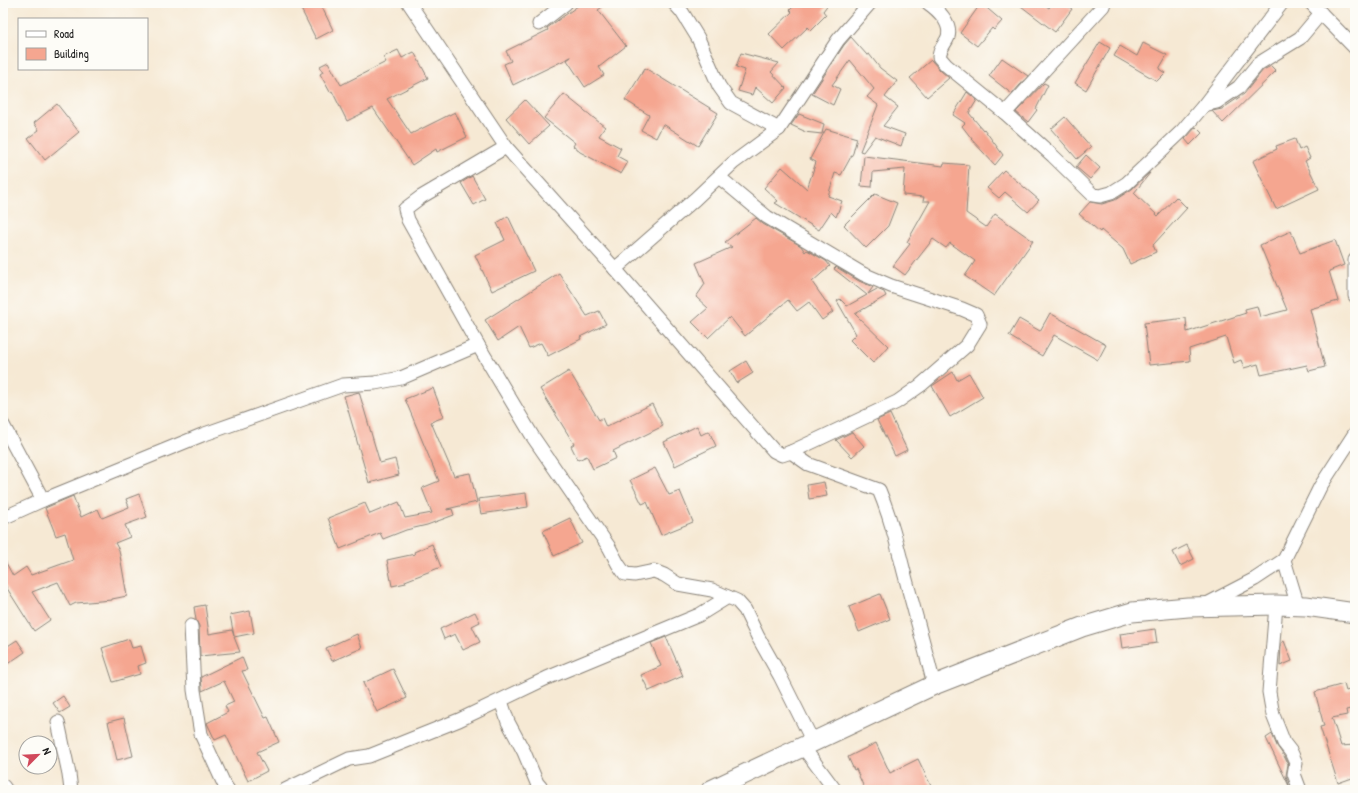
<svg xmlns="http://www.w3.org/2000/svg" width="1358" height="793" font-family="'Patrick Hand',sans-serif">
<rect width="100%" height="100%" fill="#fdfcf7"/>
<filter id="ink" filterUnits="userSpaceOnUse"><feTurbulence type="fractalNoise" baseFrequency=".025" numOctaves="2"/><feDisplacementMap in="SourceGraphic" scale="8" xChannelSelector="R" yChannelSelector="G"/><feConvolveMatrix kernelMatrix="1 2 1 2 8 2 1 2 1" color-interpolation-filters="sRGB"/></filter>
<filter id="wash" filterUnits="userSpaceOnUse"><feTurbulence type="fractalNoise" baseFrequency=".012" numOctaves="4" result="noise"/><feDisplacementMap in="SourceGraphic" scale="16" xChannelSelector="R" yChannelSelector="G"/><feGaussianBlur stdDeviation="0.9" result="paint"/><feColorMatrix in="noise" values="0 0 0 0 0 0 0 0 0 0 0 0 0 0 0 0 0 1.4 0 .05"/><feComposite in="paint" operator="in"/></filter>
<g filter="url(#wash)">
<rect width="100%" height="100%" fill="#f6e9d4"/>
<g id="blocks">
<g fill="#f5a690">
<path d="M298,3H320L333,30L316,39Z"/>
<path d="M582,3H608L598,10L626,46L599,67L604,75L585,87L567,60L571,57L513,85L504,64L511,61L506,51L548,30L547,28Z"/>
<path d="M797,3H829L823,11L826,15L811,30L808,27L784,50L769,34L792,12L790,10Z"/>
<path d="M981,3L1002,21L994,30L992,28L977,46L960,33Z"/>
<path d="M1017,3H1042L1049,8L1053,3H1064L1072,9L1055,32Z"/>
<path d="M851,37L867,55L869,54L880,68L897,81L885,97L898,107L883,126L905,134L901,146L875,136L863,152L860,151L878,105L867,97L874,89L850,60L832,85L840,89L833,105L812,94L844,45Z"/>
<path d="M1100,42L1110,48L1086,90L1075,83Z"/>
<path d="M1143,43L1167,55L1159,69L1165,73L1157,81L1114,56L1120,46L1137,56Z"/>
<path d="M398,50L402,58L414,52L428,78L387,99L411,134L455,112L467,137L437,152L436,149L412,165L373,108L347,121L332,91L330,92L320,74L323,72L320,66L328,62L341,85L386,62L383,57Z"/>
<path d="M741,53L779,63L771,72L786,88L773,103L755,87L752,95L738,91L745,70L736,67Z"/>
<path d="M1002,58L1028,76L1012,94L989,76Z"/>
<path d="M931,60L940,70L949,78L927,97L910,78Z"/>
<path d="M1271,66L1276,71L1223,123L1212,111L1222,109L1244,94L1263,70Z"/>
<path d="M645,68L718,113L698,146L663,124L656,138L641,130L649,115L625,100Z"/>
<path d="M1044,83L1048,85L1036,109L1037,110L1028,122L1016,112Z"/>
<path d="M967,92L977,100L969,113L983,130L984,129L1003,155L995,165L971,139H972L962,126L965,123L953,115Z"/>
<path d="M564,94L605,127L599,136L621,148L617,156L628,162L621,174L580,152L573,146L575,143L544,118Z"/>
<path d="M525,100L549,126L529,144L506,118Z"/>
<path d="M57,104L79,132L45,160L28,138L39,130L34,123Z"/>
<path d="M799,114L824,124L822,134L804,132V131L791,125Z"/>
<path d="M1065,117L1091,147L1077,159L1051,129Z"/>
<path d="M1196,127L1202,133L1190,145L1185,139Z"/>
<path d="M826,129L857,138L853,153L841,175L835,173L828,196L842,201L836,217L831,212L819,230L775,203L778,201L764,188L782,167L807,189L816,162L810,159Z"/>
<path d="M1295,139L1299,150L1305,147L1310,158L1305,161L1319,189L1276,209L1253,161L1277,149L1276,146Z"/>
<path d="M1086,155L1100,168L1090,179L1076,167Z"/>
<path d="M864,156L943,166L944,163L969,165L966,213L986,227L995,214L1033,241L994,296L965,276L975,261L950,243L946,248L933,239L905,275L893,266L910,244L907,242L930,201H923L924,197L903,195L905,169L873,172L872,187L861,186Z"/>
<path d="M1004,170L1039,200L1028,212L1005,192L999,198L987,188Z"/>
<path d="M1149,173H1150L1134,193L1158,216L1176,197L1187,208L1153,245L1156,252L1130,264L1123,249L1101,230L1100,232L1079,214L1090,202L1102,204L1115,200L1132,189Z"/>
<path d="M472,176L485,199L474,205L461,183Z"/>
<path d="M875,194L897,203L888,226L866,248L844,225Z"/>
<path d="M508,216L534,271L492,291L475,255L505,240L497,223Z"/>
<path d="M756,218L763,224L801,246L805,252L807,250L826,261L830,266L812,282L833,312L822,320L809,302L797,311L788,300L745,336L730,317L708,338L692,322L708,308L696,297L705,284L696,263L732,247L725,242Z"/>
<path d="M1291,231L1300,253L1335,240L1344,265L1329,271L1338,301L1310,309L1325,367L1309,371L1307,365L1261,375L1258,364L1244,368L1241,360L1234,363L1226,337L1189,349L1190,361L1149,365L1144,323L1186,318L1187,332L1246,313L1245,309L1257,306L1260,317L1287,310L1260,245Z"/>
<path d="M836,267L859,281L873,287L868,294L877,289L884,292L886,296L855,314L888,346L873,363L850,340L856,334L837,301L840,299L847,306L867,295L834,269Z"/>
<path d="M559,273L587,316L599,311L606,324L580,337L581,339L548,356L541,343L529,348L519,327L498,341L485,320Z"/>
<path d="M1050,313L1106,345L1098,360L1054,335L1042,356L1009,336L1019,319L1040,331Z"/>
<path d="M746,361L753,373L737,383L730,371Z"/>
<path d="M569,371L599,420L602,418L606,427L652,404L663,426L613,451L616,458L593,469L587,456L578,460L571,446L574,444L540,389Z"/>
<path d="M953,372L957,380L969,373L983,397L950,417L932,386Z"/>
<path d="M433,388L444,417L431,422L454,476L470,473L477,502L447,509V510L452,509L454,515L427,525L406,530L383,539L380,533L340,549L328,518L365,503L370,514L399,502L405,518L432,513L422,488L439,481L405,399Z"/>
<path d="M359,392L380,463L395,459L399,475L369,483L344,396Z"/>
<path d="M890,414L907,450L895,456L877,420Z"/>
<path d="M697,426L701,435L709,431L716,446L675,466L664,442Z"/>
<path d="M852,432L864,446L852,457L836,440Z"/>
<path d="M655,468L669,495L680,491L693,522L661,535L647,502L642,504L630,480Z"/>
<path d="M824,482L827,496L809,499L807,485Z"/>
<path d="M526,493L528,507L481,514L478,499Z"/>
<path d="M139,494L147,517L125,525L130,537L115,543L119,550L127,596L112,599V600L76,603L70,606L58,582L32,592L50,620L34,631L3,582V557L13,576L26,567L31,575L73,560L65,533L56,536L45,508L73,496L81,517L98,509L102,518L129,507L126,499Z"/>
<path d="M570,518L582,543L554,556L543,531Z"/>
<path d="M432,544L441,567L405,581L406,583L392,586L387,560L415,554L414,552Z"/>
<path d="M1187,545L1194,559L1180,566L1173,552Z"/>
<path d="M880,594L890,619L859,632L849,607Z"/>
<path d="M205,605L209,634L232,630L234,636L230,615L250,611L254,633L234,637L240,652L200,656L199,626L196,620L194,607Z"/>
<path d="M475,612L480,622L472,626L480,642L463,650L455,634L444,639L440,629Z"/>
<path d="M1155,629L1157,643L1122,648L1120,634Z"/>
<path d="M357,634L362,648L332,661L326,648Z"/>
<path d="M666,637L683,676L649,691L641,675L661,666L651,643Z"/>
<path d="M129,639L132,648L141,646L146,663L138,666L140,674L113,682L102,648Z"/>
<path d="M17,640L25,652L3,667V649Z"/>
<path d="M1284,641L1292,661L1280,666L1281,643Z"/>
<path d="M242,657L247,670L242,671L265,718L268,717L279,742L257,752L267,771L248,781L226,735L215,740L207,723L228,712L225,706L234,702L224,681L202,691V689L201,677Z"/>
<path d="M393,669L407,698L377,712L363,683Z"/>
<path d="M1344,684L1346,691L1355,688V708L1346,710L1347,715L1332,718L1341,746L1355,745V777L1338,783L1320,727L1324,726L1315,692Z"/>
<path d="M63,696L70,707L60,713L53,703Z"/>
<path d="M124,718L133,756L117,760L108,722Z"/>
<path d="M1272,734L1277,746L1284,756L1288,764L1286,776L1290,788L1266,738Z"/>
<path d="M876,743L890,773L918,759L933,790H865L856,769L854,770L848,757Z"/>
</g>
</g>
</g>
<g filter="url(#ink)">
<use href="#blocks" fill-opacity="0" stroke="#898278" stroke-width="1"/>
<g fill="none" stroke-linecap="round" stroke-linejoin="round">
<defs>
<g id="street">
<path d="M409,3L506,147L615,269L774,451L782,455L791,452L897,402L921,385L967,345L980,324L976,315L962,309L891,286L863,274L767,217L719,177"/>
<path d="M674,3L682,12L698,38L719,86L731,103L779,129"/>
<path d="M928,3C938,10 952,23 948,37C945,45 940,47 939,57L946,65L1005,113L1053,156L1093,195L1100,196L1111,193L1127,183L1182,131L1204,105L1282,3"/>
<path d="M1311,3L1355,48"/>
<path d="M539,24L566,3"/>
<path d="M1204,105L1217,102L1239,87L1258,64L1300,38L1321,13"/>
<path d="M1005,113L1103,6L1104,3"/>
<path d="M506,147L421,197L405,209L408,220L478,345L533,437L609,547L618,564L625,574L635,575L654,571L664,575L678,584L712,590L737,601L745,610L758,637L780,676L813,742"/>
<path d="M1355,260V296"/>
<path d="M615,269L695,199L733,163L779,129L838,40L870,3"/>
<path d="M3,425L43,500"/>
<path d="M791,452L808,464L879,490C890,516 897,544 904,572C914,610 925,647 934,685"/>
<path d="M3,518L43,500L202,435L343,385L375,383L401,378L478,345"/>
<path d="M1284,560L1298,606"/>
<path d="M1205,605L1255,579L1284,560L1320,487L1355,433"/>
<path d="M1276,605L1269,692L1273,715L1284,743L1291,752L1296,763L1294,774L1300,790"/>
<path d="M191,626L194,690L201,734L224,784L228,790"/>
<path d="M501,701L508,722L524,752L537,783L543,790"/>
<path d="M58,722L69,774L71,790"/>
<path d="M803,747L835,790"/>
<path d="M3,786L6,790"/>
<path d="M285,790L349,759L369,756L459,720L547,678L699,615L728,597"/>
</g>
<path id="secondary" d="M711,790L934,685L1082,627L1132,612L1188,607L1276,605L1306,606L1355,613"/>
</defs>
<use href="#street" stroke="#898278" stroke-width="15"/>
<use href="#secondary" stroke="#898278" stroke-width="21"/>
<use href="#street" stroke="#fff" stroke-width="13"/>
<use href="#secondary" stroke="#fff" stroke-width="19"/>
</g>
</g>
<rect width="1358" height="793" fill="none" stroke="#fdfcf7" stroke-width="16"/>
<rect x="18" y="18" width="130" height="52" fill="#fdfcf7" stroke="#a3a29f"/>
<rect x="26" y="31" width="20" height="6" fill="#ffffff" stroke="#a3a29f"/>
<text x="54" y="38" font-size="12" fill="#1c1c1c">Road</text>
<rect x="26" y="48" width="20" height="12" fill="#f5a690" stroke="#a3a29f"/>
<text x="54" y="58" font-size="12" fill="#1c1c1c">Building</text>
<g transform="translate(38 755) rotate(66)"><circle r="19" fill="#fdfcf7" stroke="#a3a29f"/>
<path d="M0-3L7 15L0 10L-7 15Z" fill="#d1495b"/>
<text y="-6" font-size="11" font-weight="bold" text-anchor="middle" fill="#1c1c1c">N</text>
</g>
</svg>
